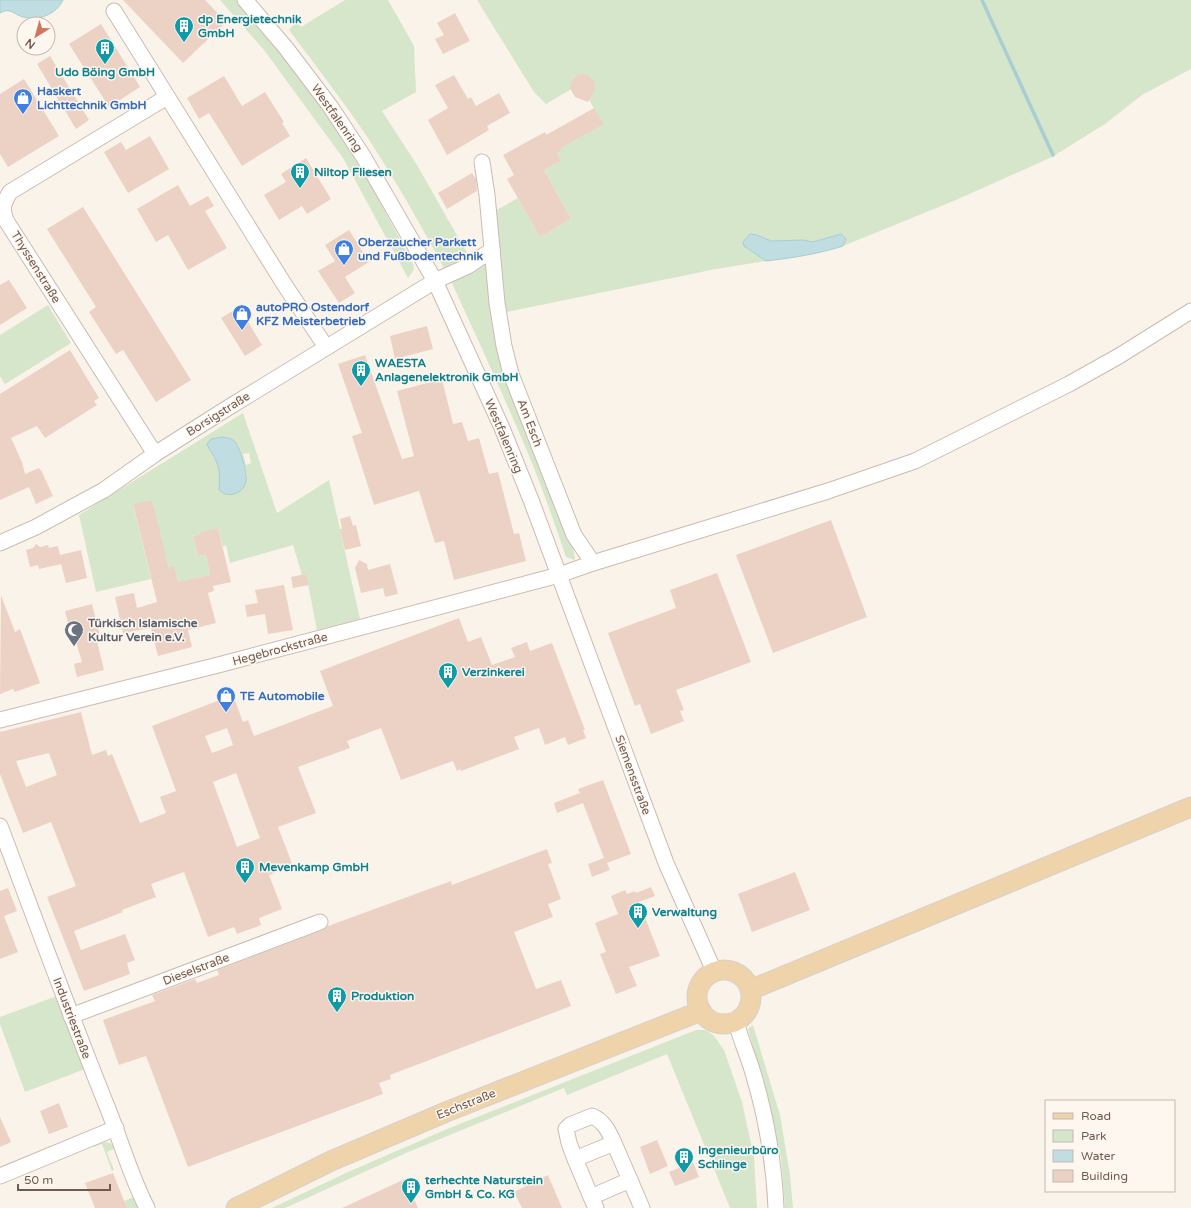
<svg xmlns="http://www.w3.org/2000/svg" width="1191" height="1208" font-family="'Varela Round',sans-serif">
<rect width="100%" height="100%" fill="#faf3ea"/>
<g fill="#d6e6ca" fill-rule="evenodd">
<path d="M220,0H237L273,43L331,120L373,189L413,264L414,269L408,278L343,158L264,50Z"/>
<path d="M345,0H388L414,46L416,92L382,111L417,165L471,260L446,272C422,227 396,181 368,138C343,101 316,66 289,30L296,22L301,27Z"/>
<path d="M477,0H1191V69L1142,95L1105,124L1052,157L956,200L843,246L846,239L841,234L813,242L803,240L771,241L757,235L744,246L766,261L716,269L502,313L491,213L518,198L540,237L571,219L544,170L561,161L556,151L603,124L580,84L546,104L534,92Z"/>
<path d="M480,263L491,266L494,298L573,546L575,560L566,557C554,522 542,486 527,451C503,394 477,338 451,281Z"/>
<path d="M48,305L71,343L5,384L0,376V335Z"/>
<path d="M243,413L277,513L329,480L360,619L317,630L306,574L302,575L293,545L230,563L226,545L223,547L218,528L201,532V534L193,536L198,556L206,555L210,575L185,581L179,586L174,567L169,568L151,500L133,505L151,579L96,592L79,515ZM238,444L247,476L228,495L223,493L219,490C220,471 219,465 209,449ZM249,453L251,463L246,465L243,454Z"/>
<path d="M57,996L85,1069L25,1092L0,1024V1017Z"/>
<path d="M753,1025L780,1115L790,1175L793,1208H785L781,1157L769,1106L748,1029Z"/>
<path d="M696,1030H706L714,1036L724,1050L742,1102L754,1157L757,1208H730L667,1054L567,1095L564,1088L406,1153L285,1208H272L346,1173L447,1129Z"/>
<path d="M104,1142L110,1143L116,1148L107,1152L114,1170L112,1171L102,1144L94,1147L93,1146Z"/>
<path d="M134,1197L139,1208H127L124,1201Z"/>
</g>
<g fill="#c0dee1" stroke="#a8cdd2">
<path d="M0,0H63C56,15 38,21 23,17C13,14 10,7 0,13Z"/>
<path d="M750,234L757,235L771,241L803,240L813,242L841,234L846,239L843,246C818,254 792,258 766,261L744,246L743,242Z"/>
<path d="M222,437C228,438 232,438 236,443C240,448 248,476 246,482C243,494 228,499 219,490C220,479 220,470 216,461C214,455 209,450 207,444L211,439Z"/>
</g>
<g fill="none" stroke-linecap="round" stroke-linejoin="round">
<path stroke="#a8cdd2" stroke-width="3.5" d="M982,0L1053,155"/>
</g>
<g fill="#ecd2c5" fill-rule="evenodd">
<path d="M123,0H205L226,22L183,63Z"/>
<path d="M455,13L470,41L443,54L435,39L444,35L437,23Z"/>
<path d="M101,24L140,87L109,107L69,44Z"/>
<path d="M50,56L89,120L76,129L37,64Z"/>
<path d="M582,74L589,76L595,83L594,92L588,102L575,97L571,90L570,86L573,79L578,75Z"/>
<path d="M454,75L468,99L471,97L476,106L499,93L510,113L487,126L489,130L447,155L428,120L448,108L435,85Z"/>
<path d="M224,76L242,106L265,92L284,122L282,123L290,136L242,166L209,113L199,119L187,98Z"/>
<path d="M24,79L59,136L8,167L0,154V94Z"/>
<path d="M594,108L604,124L563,147L557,153L561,161L544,170L571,219L540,237L507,179L514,175L503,155L545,132L546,135Z"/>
<path d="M150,136L169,169L128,193L104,152L121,142L126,150Z"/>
<path d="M306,158L331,199L307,214L302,206L279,220L264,195L286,182L281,174Z"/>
<path d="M472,173L476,179L477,191L447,209L438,193Z"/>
<path d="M178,185L190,206L208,196L214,206L205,211L227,248L188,270L168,235L156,242L137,209Z"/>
<path d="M83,207L191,380L156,402L123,350L116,354L89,312L96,307L47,229Z"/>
<path d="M349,230L369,262L345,277L355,293L339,303L318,271L335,261L325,245Z"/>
<path d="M9,280L27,308L0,325V285Z"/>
<path d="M239,307L262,345L245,356L221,318Z"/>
<path d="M427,326L433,349L395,359L390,336Z"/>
<path d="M70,350L99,398L94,401L97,405L45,438L37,426L11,438L22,462L25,474L39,468L40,470H41L53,496L36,504L29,487L0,500V394Z"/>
<path d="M365,355L402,459L414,456L397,391L442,379L453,424L462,422L468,441L479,438L489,474L498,472L514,534L519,533L526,561L454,580L444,541L435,543L419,491L374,505L352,436L362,433L338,364Z"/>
<path d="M152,500L169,568L174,566L178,582L210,575L206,555L198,556L193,536L201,534L200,532L218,528L231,582L213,586L214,591L208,593L216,623L188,630L192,647L158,656L151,628L123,633L115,597L134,593L137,608L157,602L133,504Z"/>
<path d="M350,516L353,526L356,525L361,546L345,550L340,529H342L340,519Z"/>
<path d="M831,520L867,617L773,653L736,555Z"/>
<path d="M36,544L40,547L48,545L49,548L58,546L60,555L81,550L87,578L66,583L61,564L39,569L38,565L30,567L26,550L33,548Z"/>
<path d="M359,560L367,564L368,570L390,564L398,594L385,597L383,588L361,593L355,568Z"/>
<path d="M717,573L751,662L676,690L684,710L680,711L684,721L651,734L640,704L635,706L608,633L676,608L670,590Z"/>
<path d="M306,574L309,585L293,588L291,577Z"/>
<path d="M284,585L293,630L268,634L265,614L247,617L245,605L258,603L255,590Z"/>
<path d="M1,595L15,632L20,629L40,683L15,692L13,689L0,694Z"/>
<path d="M92,604L100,636L96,637L104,670L77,677L74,664L82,662L76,642L73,643L65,611Z"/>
<path d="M459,618L468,642L481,637L492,665L515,657L511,648L527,642L530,651L552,643L585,730H583L586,738L568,745L565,737L545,745L539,728L514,737L519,749L461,771L460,769L457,771L453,761L401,780L381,728L347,741L350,748L298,767L316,813L278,827L293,866L269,875L282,909L259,918L261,925L237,934L234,927L208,937L184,872L151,884L156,897L122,910L123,912L74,931L81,950L125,934L135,960L127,963L130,974L84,991L47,897L76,886L51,822L23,833L0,774V732L81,712L92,755L106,750L108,756L112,754L140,823L166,813L160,797L176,791L152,726L220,700L217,692L230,687L243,722L248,720L254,736L333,706L320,671ZM227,728L233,745L212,753L205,736ZM49,753L57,775L26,787L16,761ZM236,773L260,838L237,847L213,782Z"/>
<path d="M603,780L631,854L607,863L610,870L592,877L588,864L604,858L583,803L557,813L554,803L580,793L578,789Z"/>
<path d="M547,849L552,863L548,864L561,899L548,904L553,917L514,932L536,989L561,980L571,1006L390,1075L391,1079L379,1083L383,1094L188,1167L146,1056L119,1065L103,1020L155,1001L152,995L195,979L197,983L219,975L217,970L323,930L328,926L451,881L452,885Z"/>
<path d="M795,872L810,910L752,932L738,894Z"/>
<path d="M651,887L655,896L639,902L660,956L629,967L637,986L616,994L600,954L606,952L595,923L618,914L611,896L625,890L627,894L635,891L636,893Z"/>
<path d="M8,888L17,911L4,916L18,952L0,959V891Z"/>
<path d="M59,1103L68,1127L49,1134L40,1111Z"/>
<path d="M0,1117L11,1142L0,1147Z"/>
<path d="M657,1140L668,1166L650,1174L640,1147Z"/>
<path d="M693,1162L699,1177L675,1186L669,1172Z"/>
<path d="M113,1173L127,1208H95L85,1183Z"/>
<path d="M548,1175L562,1208H522L514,1192Z"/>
<path d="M405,1179L418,1208H342Z"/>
</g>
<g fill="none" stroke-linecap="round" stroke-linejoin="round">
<defs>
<g id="minor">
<path d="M245,0L286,48L330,106L363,156L435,281L502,428L531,500L666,863L714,971"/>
<path d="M114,11L284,284L326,347"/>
<path d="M482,162L487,195L497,303L504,346L511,374L574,535L593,563"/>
<path d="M155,454L7,222C1,209 3,204 10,192L167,97"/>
<path d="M0,543L36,527L104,490L155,454L226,409L435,281L468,266L492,250"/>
<path d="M0,720L222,664L559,575L593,563L828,491L915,461L1069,384L1119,356L1191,311"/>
<path d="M0,826C35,919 69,1012 106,1104C120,1138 130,1175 147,1208"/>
<path d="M71,1016L320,922"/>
<path d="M736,1021C740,1039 748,1055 753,1073C766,1116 774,1163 776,1208"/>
<path d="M575,1159L569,1143L566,1129L570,1125L592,1116C604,1121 609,1132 614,1143"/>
<path d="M0,1176L116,1128"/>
<path d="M591,1197L575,1159L614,1143L630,1180"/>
<path d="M596,1208L591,1197L630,1180L642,1208"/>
</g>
<g id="major">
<circle cx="724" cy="997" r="27"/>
<path d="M750,990L1191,807"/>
<path d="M236,1208L331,1161L446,1112L701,1011"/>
</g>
</defs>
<use href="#minor" stroke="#cbbbb1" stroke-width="17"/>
<use href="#major" stroke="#d7d1ce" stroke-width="21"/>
<use href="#minor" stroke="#fff" stroke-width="15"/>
<use href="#major" stroke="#efd3ab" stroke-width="19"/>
</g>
<defs>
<symbol id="building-pin" viewBox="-11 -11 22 30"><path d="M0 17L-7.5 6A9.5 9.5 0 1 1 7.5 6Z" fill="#0f9aa8" stroke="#fdf7f0"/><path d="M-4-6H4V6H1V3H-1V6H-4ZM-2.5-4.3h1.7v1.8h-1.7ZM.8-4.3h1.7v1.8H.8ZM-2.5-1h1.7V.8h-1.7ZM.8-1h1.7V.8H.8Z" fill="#fff"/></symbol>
<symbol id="shop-pin" viewBox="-11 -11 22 30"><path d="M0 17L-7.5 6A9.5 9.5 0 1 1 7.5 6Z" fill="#3f7fe0" stroke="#fdf7f0"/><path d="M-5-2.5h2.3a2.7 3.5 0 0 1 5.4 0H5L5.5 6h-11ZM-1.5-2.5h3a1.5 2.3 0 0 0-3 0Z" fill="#fff"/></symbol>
<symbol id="mosque-pin" viewBox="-11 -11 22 30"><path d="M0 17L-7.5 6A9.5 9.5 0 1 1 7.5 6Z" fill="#6b7280" stroke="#fdf7f0"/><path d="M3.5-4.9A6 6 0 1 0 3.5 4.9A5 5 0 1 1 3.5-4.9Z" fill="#fff"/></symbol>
</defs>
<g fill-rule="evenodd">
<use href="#building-pin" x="173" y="15" width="22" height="30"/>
<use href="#building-pin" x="94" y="37" width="22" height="30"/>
<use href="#shop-pin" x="12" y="87" width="22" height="30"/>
<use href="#building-pin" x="289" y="161" width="22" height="30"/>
<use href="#shop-pin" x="333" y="238" width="22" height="30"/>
<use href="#shop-pin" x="231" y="303" width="22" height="30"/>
<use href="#building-pin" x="350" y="359" width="22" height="30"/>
<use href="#mosque-pin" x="63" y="619" width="22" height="30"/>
<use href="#building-pin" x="437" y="661" width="22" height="30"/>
<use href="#shop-pin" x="215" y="685" width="22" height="30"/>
<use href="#building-pin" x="234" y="856" width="22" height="30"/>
<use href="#building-pin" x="627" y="901" width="22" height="30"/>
<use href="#building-pin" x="326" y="985" width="22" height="30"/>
<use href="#building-pin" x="673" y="1146" width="22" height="30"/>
<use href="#building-pin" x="400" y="1176" width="22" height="30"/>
</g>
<g text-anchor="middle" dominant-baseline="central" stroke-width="3" stroke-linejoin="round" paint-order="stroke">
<g font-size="12" font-weight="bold" fill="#0d838f" stroke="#fdf7f0" text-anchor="start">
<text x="198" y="19">dp Energietechnik<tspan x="198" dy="14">GmbH</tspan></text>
<text x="105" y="72" text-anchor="middle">Udo Böing GmbH</text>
<text x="314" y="172">Niltop Fliesen</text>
<text x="375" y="363">WAESTA<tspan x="375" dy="14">Anlagenelektronik GmbH</tspan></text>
<text x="462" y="672">Verzinkerei</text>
<text x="259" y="867">Mevenkamp GmbH</text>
<text x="652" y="912">Verwaltung</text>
<text x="351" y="996">Produktion</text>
<text x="698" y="1150">Ingenieurbüro<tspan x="698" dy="14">Schlinge</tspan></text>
<text x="425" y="1180">terhechte Naturstein<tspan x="425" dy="14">GmbH &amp; Co. KG</tspan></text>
</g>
<g font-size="12" font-weight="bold" fill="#366cbe" stroke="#fdf7f0" text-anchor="start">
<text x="37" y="91">Haskert<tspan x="37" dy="14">Lichttechnik GmbH</tspan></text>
<text x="358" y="242">Oberzaucher Parkett<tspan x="358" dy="14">und Fußbodentechnik</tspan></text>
<text x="256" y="307">autoPRO Ostendorf<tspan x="256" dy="14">KFZ Meisterbetrieb</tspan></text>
<text x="240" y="696">TE Automobile</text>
</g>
<g font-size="12" fill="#715b50" stroke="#fdf7f0">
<text transform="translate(337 118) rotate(55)">Westfalenring</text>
<text transform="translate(36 267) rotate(58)">Thyssenstraße</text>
<text transform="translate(218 414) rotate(-32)">Borsigstraße</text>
<text transform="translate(530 423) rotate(69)">Am Esch</text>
<text transform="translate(504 436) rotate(67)">Westfalenring</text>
<text transform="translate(280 649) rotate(-15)">Hegebrockstraße</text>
<text transform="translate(633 775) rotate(70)">Siemensstraße</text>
<text transform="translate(196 969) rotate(-21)">Dieselstraße</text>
<text transform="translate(72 1018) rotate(69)">Industriestraße</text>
<text transform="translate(466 1104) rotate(-22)">Eschstraße</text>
</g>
<g font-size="12" font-weight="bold" fill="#5b616d" stroke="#fdf7f0" text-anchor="start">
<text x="88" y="623">Türkisch Islamische<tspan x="88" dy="14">Kultur Verein e.V.</tspan></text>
</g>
</g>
<rect x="1045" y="1100" width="130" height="92" fill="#fdf7f0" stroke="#c5b9b0"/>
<rect x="1053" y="1113" width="20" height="6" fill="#efd3ab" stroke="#c5b9b0"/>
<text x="1081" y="1120" font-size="12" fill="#715b50">Road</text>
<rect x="1053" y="1130" width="20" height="12" fill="#d6e6ca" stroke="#c5b9b0"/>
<text x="1081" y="1140" font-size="12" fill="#715b50">Park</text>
<rect x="1053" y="1150" width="20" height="12" fill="#c0dee1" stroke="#c5b9b0"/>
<text x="1081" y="1160" font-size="12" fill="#715b50">Water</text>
<rect x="1053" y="1170" width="20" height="12" fill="#ecd2c5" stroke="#c5b9b0"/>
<text x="1081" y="1180" font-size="12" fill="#715b50">Building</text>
<g transform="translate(36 36) rotate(217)"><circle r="19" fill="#fdf7f0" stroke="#c5b9b0"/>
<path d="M0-3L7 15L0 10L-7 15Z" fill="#d3745f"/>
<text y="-6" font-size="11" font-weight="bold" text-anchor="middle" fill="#715b50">N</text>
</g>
<path d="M18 1184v6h92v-6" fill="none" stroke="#715b50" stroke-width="2"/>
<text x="24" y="1184" font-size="12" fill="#715b50" stroke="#fdf7f0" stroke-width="3" paint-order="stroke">50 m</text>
</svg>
